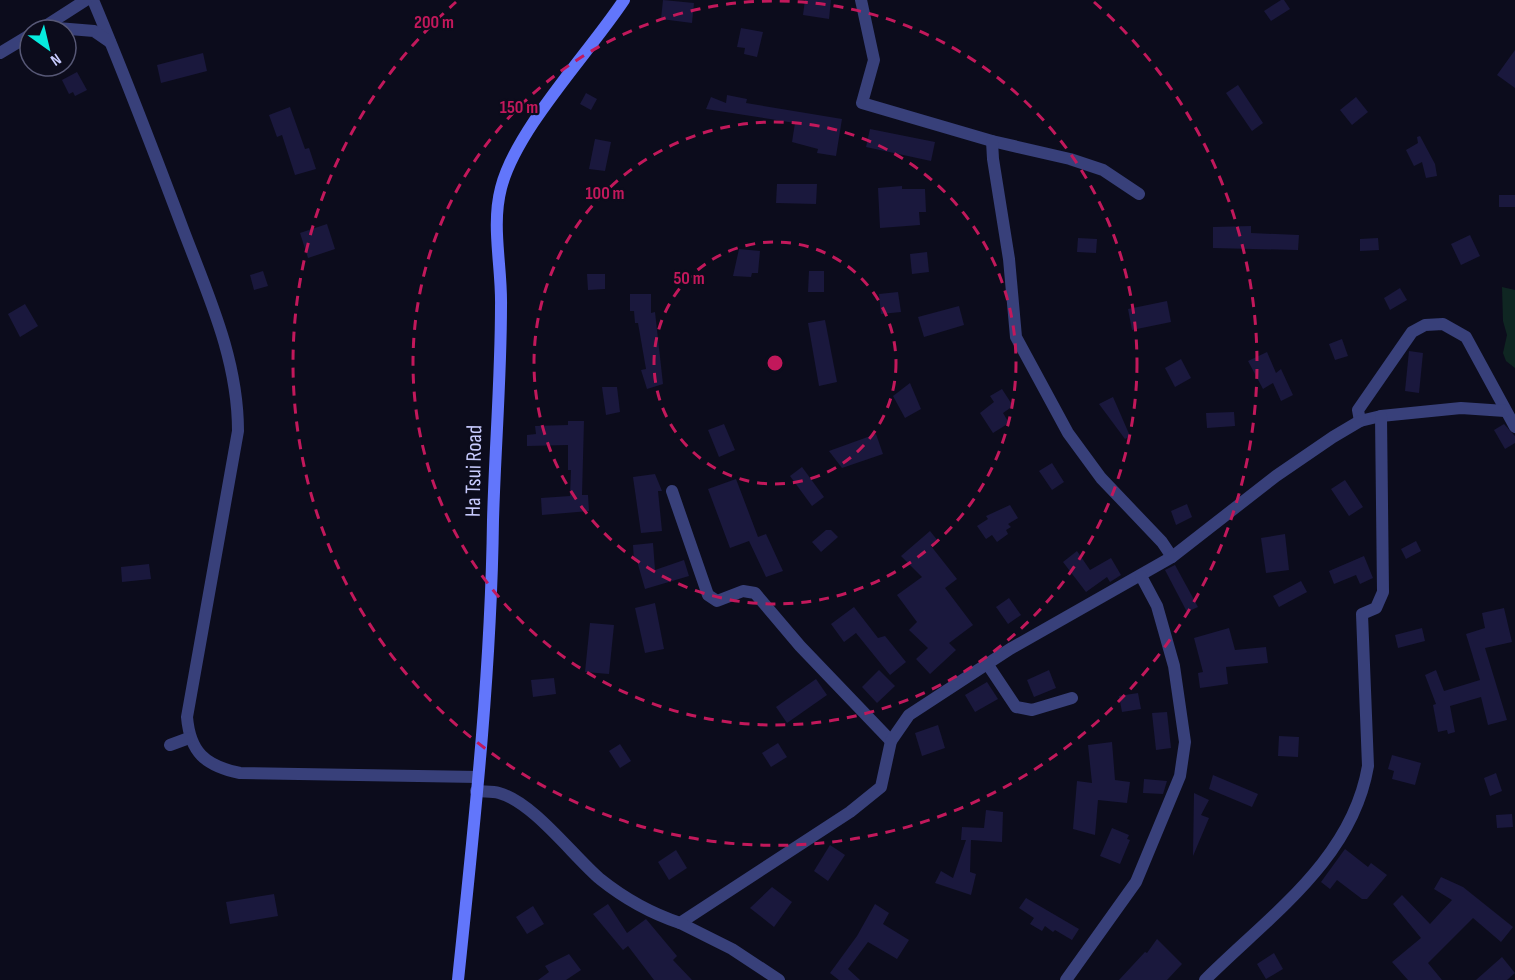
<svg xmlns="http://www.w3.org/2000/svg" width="1515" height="980" font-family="'Sofia Sans Condensed',sans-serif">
<rect width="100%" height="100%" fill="#0c0c1c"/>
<path fill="#0f2622" d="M1502,287L1515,290V368L1506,361L1503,353L1507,335L1503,321Z"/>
<g fill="#1a183d">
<path d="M663,0L694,3L692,23L661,19Z"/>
<path d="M805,0H831L829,19L803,15Z"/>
<path d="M1281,0H1284L1290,9L1271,21L1264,11Z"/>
<path d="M741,28L763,32L757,57L744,54L745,48L737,47Z"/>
<path d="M1515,50V88L1497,75Z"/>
<path d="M203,53L207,71L161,83L157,65Z"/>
<path d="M77,72L87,90L75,96L73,92L69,94L62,80Z"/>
<path d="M1238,85L1263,123L1252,131L1226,93Z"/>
<path d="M586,93L597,99L591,110L580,104Z"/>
<path d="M727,95L747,99L746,103L842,119L836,156L817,153L818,149L792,142L795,123L706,109L711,97L726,103Z"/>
<path d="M1356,97L1368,112L1352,125L1340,110Z"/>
<path d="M290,107L305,149L309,148L316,169L295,175L282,135L277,137L269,115Z"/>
<path d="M870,129L935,142L931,161L866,147Z"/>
<path d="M1420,136L1435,164L1437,176L1426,178L1422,162L1414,166L1406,150L1418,143L1417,137Z"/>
<path d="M595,139L611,142L605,171L589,169Z"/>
<path d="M777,184H817L816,204L776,203Z"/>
<path d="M902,186V189H925L926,212H919L920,225L880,228L878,188Z"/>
<rect x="1499" y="195" width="16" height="12"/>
<path d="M327,224L335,249L308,258L300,233Z"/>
<path d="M1251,226V233L1299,235L1298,250L1213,248V227Z"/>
<path d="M1470,235L1480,256L1461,265L1451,244Z"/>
<path d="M1078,238L1097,239L1096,253L1077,252Z"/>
<path d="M1378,238L1379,250L1360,251V239Z"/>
<path d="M739,249L760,251L758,273H752L751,277L733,276Z"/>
<path d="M927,252L929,272L912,274L910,254Z"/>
<path d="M263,271L268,286L254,290L250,275Z"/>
<path d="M809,271H824V292H808Z"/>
<path d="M587,274H605V289L588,290Z"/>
<path d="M1400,288L1407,300L1390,310L1384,298Z"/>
<path d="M898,292L901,312L881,314L879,294Z"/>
<path d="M630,294H651V313L655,312L663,384L647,389L641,370L646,369L638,323H635L634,311H630Z"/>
<path d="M1167,301L1171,322L1132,330L1128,309Z"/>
<path d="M25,304L38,326L20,337L8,314Z"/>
<path d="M959,306L964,325L924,337L918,317Z"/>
<path d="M825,320L837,382L819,386L808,323Z"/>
<path d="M1342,339L1348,356L1335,360L1329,344Z"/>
<path d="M1409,351L1423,353L1419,393L1405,391Z"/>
<path d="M1267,352L1276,373L1281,369L1293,395L1281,401L1273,383L1263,389L1248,361Z"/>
<path d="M1181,359L1191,378L1175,387L1165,368Z"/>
<path d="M910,383L921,409L905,418L893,396Z"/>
<path d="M602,387H617L620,412L606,415Z"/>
<path d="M1002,389L1013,406L1003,413L1009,423L993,433L980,413L994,402L990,396Z"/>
<path d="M1113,397L1130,436L1125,439L1099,404Z"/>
<path d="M1234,412L1235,426L1207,428L1206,413Z"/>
<path d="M568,421H584L582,495H588L589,511L542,515L541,498L570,496L571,470H568V445L527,446V435L536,434L535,426L568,425Z"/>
<path d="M724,424L735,450L719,457L708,430Z"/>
<path d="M1504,424L1515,436V443L1505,449L1494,430Z"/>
<path d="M876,434L883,454L842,468L829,451Z"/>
<path d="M1052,463L1064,482L1052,490L1039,471Z"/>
<path d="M802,467L824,497L812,506L790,476Z"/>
<path d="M655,474L662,491H658L662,531L641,533L633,477Z"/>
<path d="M736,479L758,537L766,534L783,571L766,577L749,541L730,548L708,489Z"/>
<path d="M1345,480L1363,507L1349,516L1331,489Z"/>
<path d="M1187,504L1192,517L1176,525L1171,511Z"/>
<path d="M1010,505L1018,518L1008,524L1011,527L1006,530L1008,534L997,542L992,535L986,539L977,526L988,519L986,516Z"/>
<path d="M826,530H831L838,537L821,552L812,542Z"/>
<path d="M930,531L938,541L931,546L957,579L945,588L973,625L949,643L956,650L930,674L916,659L928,648L909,630L917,622L897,595L922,577L901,556Z"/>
<path d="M1285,534L1289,570L1266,573L1261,538Z"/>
<path d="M1416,541L1421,551L1406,559L1401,549Z"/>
<path d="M653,543L655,570L684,560L689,576L645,589L637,561H634L633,545Z"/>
<path d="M1077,551L1090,570L1111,558L1121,575L1110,582L1107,577L1086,592L1063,562Z"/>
<path d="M1364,556L1373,578L1360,584L1356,575L1334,584L1329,571Z"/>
<path d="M149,564L151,579L122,582L121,567Z"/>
<path d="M1175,565L1198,607L1187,612L1165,570Z"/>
<path d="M1301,581L1307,592L1279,607L1273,596Z"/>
<path d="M1009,598L1021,615L1008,624L996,607Z"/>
<path d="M655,603L664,649L645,653L635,608Z"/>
<path d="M854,607L878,638L885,636L906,662L890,675L856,633L844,642L831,624Z"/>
<path d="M1504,608L1512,642L1485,648L1507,720L1488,725L1481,697L1450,706L1455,732L1448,734L1447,730L1438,732L1433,705L1436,704L1425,675L1436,670L1444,691L1480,680L1466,634L1485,628L1482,613Z"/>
<path d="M590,623L614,625L609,674L585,672Z"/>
<path d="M1229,628L1235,650L1266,647L1268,663L1226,667L1228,684L1200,688L1198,673L1203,672L1194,638Z"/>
<path d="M1422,628L1425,641L1398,648L1395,635Z"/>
<path d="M879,670L895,686L877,703L862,687Z"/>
<path d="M1049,670L1056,688L1034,697L1027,680Z"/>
<path d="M554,678L556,694L533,697L531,680Z"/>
<path d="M816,679L827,695L787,723L776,707Z"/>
<path d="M987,682L998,699L975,712L965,695Z"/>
<path d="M1138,693L1141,709L1122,712L1119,696Z"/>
<path d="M1167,712L1171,748L1156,750L1152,713Z"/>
<path d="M938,725L945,748L922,756L915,733Z"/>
<path d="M1279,736L1299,737L1298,757L1278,756Z"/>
<path d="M1112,742L1115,780L1130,782L1127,803L1098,800L1095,835L1073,829L1077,781L1092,783L1088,745Z"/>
<path d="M778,743L787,757L771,767L762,753Z"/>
<path d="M620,744L631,761L620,768L609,751Z"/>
<path d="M1392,755L1421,763L1415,785L1392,779L1394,771L1388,769Z"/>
<path d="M1496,773L1502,791L1490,796L1484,778Z"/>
<path d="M1213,775L1258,794L1252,807L1209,789Z"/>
<path d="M1144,779L1167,781L1163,794L1143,793Z"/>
<path d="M1194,793L1209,800L1201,815L1209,818L1193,856Z"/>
<path d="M986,810L1003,812L1002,842L971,840L970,872L976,874L971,895L935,883L941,871L953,878L966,840H961L962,827L984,828Z"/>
<path d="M1512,814L1513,827L1497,828L1496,815Z"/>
<path d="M1112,828L1129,835L1127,839L1130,840L1120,864L1100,856Z"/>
<path d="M830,845L845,855L828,881L814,871Z"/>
<path d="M1345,849L1368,867L1371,863L1387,875L1367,899H1362L1337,880L1330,889L1321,882Z"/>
<path d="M676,850L687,868L669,880L658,862Z"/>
<path d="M1441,877L1463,887L1513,927L1501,942L1473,918L1428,963L1442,980H1408L1392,962L1421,938L1393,904L1402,895L1430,924L1452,900L1434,889Z"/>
<path d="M772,887L792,902L774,927L750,908Z"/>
<path d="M274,894L278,916L230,924L226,902Z"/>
<path d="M1026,898L1079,929L1072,940L1055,930L1053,932L1045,926L1042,931L1030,924L1034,918L1019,908Z"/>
<path d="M608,904L627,933L646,919L677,956L673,960L692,980H654L628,946L623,950L593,914Z"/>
<path d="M875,904L889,913L883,924L909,940L897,959L868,942L848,969L860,980H839L830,973L857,936Z"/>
<path d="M533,906L544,924L527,934L516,917Z"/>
<path d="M1157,939L1182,964L1167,980H1119L1145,952L1147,953Z"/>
<path d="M1274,953L1283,969L1266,979L1257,964Z"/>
<path d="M569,954L581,970L566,980H538L549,972L545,966Z"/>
<path d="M1502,957L1515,973L1507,980H1476Z"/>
</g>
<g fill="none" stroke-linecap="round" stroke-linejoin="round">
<g stroke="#38407a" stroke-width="12">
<path d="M93,0C125,76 154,152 183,229C208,295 238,359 238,431L187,717C190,752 205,766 240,773L478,777"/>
<path d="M861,0L874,60L862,103L992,141L1070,159L1103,170L1139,194"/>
<path d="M44,27L86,0"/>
<path d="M45,27L94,31L110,42"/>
<path d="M0,53L30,35"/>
<path d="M992,141L993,159L1009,259L1016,337L1068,433L1101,478L1162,542L1172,557"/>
<path d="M1360,421L1358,410L1412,332L1425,325L1443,324L1466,337L1515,427"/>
<path d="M672,491L708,595L717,601L743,591L755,593L800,646L891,741"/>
<path d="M988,665L1016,707L1032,710L1072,698"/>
<path d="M170,745L189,738"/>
<path d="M476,791C484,792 492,791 499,793C533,802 573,856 600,879C625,899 650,913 680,923L850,812L881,787L891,741L909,715L1010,649L1172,557L1276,476L1333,437L1360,421L1381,416L1461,408L1505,411"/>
<path d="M680,923L732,949L779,980"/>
<path d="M1066,980L1136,882L1180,776L1185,742L1174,666L1157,606L1141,576"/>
<path d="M1205,980C1269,916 1352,860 1368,766L1362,614L1376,608L1383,592L1381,416"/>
</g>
<path stroke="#6276fb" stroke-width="12" d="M458,980C474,827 491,674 493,520C495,449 501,377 501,306C502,267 491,226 501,188C516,129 589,53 624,0"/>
</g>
<g fill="none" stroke="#c2185b" stroke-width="3" stroke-dasharray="10 8">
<circle cx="775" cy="363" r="121"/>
<circle cx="775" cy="363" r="241"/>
<circle cx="775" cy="363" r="362"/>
<path d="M1094 2A482 482 0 1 1 456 2"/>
</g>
<g text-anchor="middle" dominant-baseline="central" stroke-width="4.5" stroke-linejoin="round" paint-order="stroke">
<g font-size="22" fill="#c8cbfe" stroke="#0c0c1c">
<text transform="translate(474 471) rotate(-89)">Ha Tsui Road</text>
</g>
</g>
<circle cx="775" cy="363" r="9" fill="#c2185b" stroke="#0c0c1c" stroke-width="3"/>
<g font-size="18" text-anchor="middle" font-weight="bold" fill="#c2185b" stroke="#0c0c1c" stroke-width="4.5" stroke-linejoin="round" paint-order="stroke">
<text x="434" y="28">200 m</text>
<text x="519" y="113">150 m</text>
<text x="605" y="199">100 m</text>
<text x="689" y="284">50 m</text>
</g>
<g transform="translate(48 48) rotate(146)"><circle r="28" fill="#0c0c1c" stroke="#575876" stroke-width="1.5"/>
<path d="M0-4.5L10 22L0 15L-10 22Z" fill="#06ecdf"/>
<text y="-9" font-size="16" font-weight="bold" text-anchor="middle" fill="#c8cbfe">N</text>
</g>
</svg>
